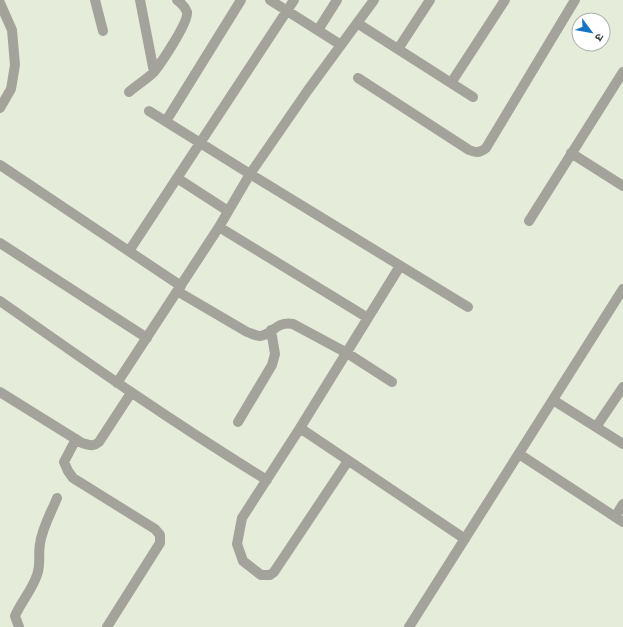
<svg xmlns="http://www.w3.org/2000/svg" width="623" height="627" viewBox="0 0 623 627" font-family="'Nunito Sans','Noto Sans Devanagari',sans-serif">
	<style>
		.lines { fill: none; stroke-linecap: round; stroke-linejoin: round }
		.minor { stroke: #a4a39b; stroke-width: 10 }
	</style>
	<rect width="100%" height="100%" fill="#e5edda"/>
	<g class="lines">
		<path class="minor" d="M 95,0 L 103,31
			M 140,0 L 154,72
			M 270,0 L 341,45
			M 0,3 L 12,30 L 15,65 L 11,89 L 0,108
			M 357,23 L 473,97
			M 318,30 L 337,0
			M 398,49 L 430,0
			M 358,78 L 469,150 C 476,153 480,153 486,148 L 575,0
			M 451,83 L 505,0
			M 129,92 C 137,85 147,79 154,72 C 161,63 189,22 187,12 C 185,7 181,3 177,0
			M 149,111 L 250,174 L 468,307
			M 166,121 L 241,0
			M 571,153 L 623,186
			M 0,165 L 181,286
			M 177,178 L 228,211
			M 529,221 L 623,72
			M 219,227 L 368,318
			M 0,243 L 147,338
			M 129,251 L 294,0
			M 177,291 L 247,332 C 251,333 256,336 260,336 C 273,335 275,321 293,324 L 347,353 L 392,382
			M 0,301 C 88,363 175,424 267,480
			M 117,383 L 219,227 L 250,174 L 308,90 L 374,0
			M 0,392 L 82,443 C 89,445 93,447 99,442 L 131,393
			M 553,400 L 623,444
			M 238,422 L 272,365 L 275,354 L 271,330
			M 596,427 L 623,387
			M 300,428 L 465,539
			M 76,439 L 64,462 L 68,471 L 73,478 L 155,529 L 160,535 L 160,543 L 107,627
			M 519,454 L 623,522
			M 348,461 L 274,572 L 270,575 L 261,575 L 243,561 L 237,544 L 242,518 L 300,428 L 400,266
			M 615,517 L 623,504
			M 19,627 L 15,616 C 21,602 32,590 37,575 C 41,565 38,555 40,544 C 42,528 51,513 57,498
			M 409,627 L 623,289"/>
	</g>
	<g transform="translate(591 32) rotate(122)"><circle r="19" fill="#ffffff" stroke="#afb0ad"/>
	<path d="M0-3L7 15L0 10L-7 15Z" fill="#1575c2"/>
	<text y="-6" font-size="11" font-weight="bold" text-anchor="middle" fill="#363932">उ</text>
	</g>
</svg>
